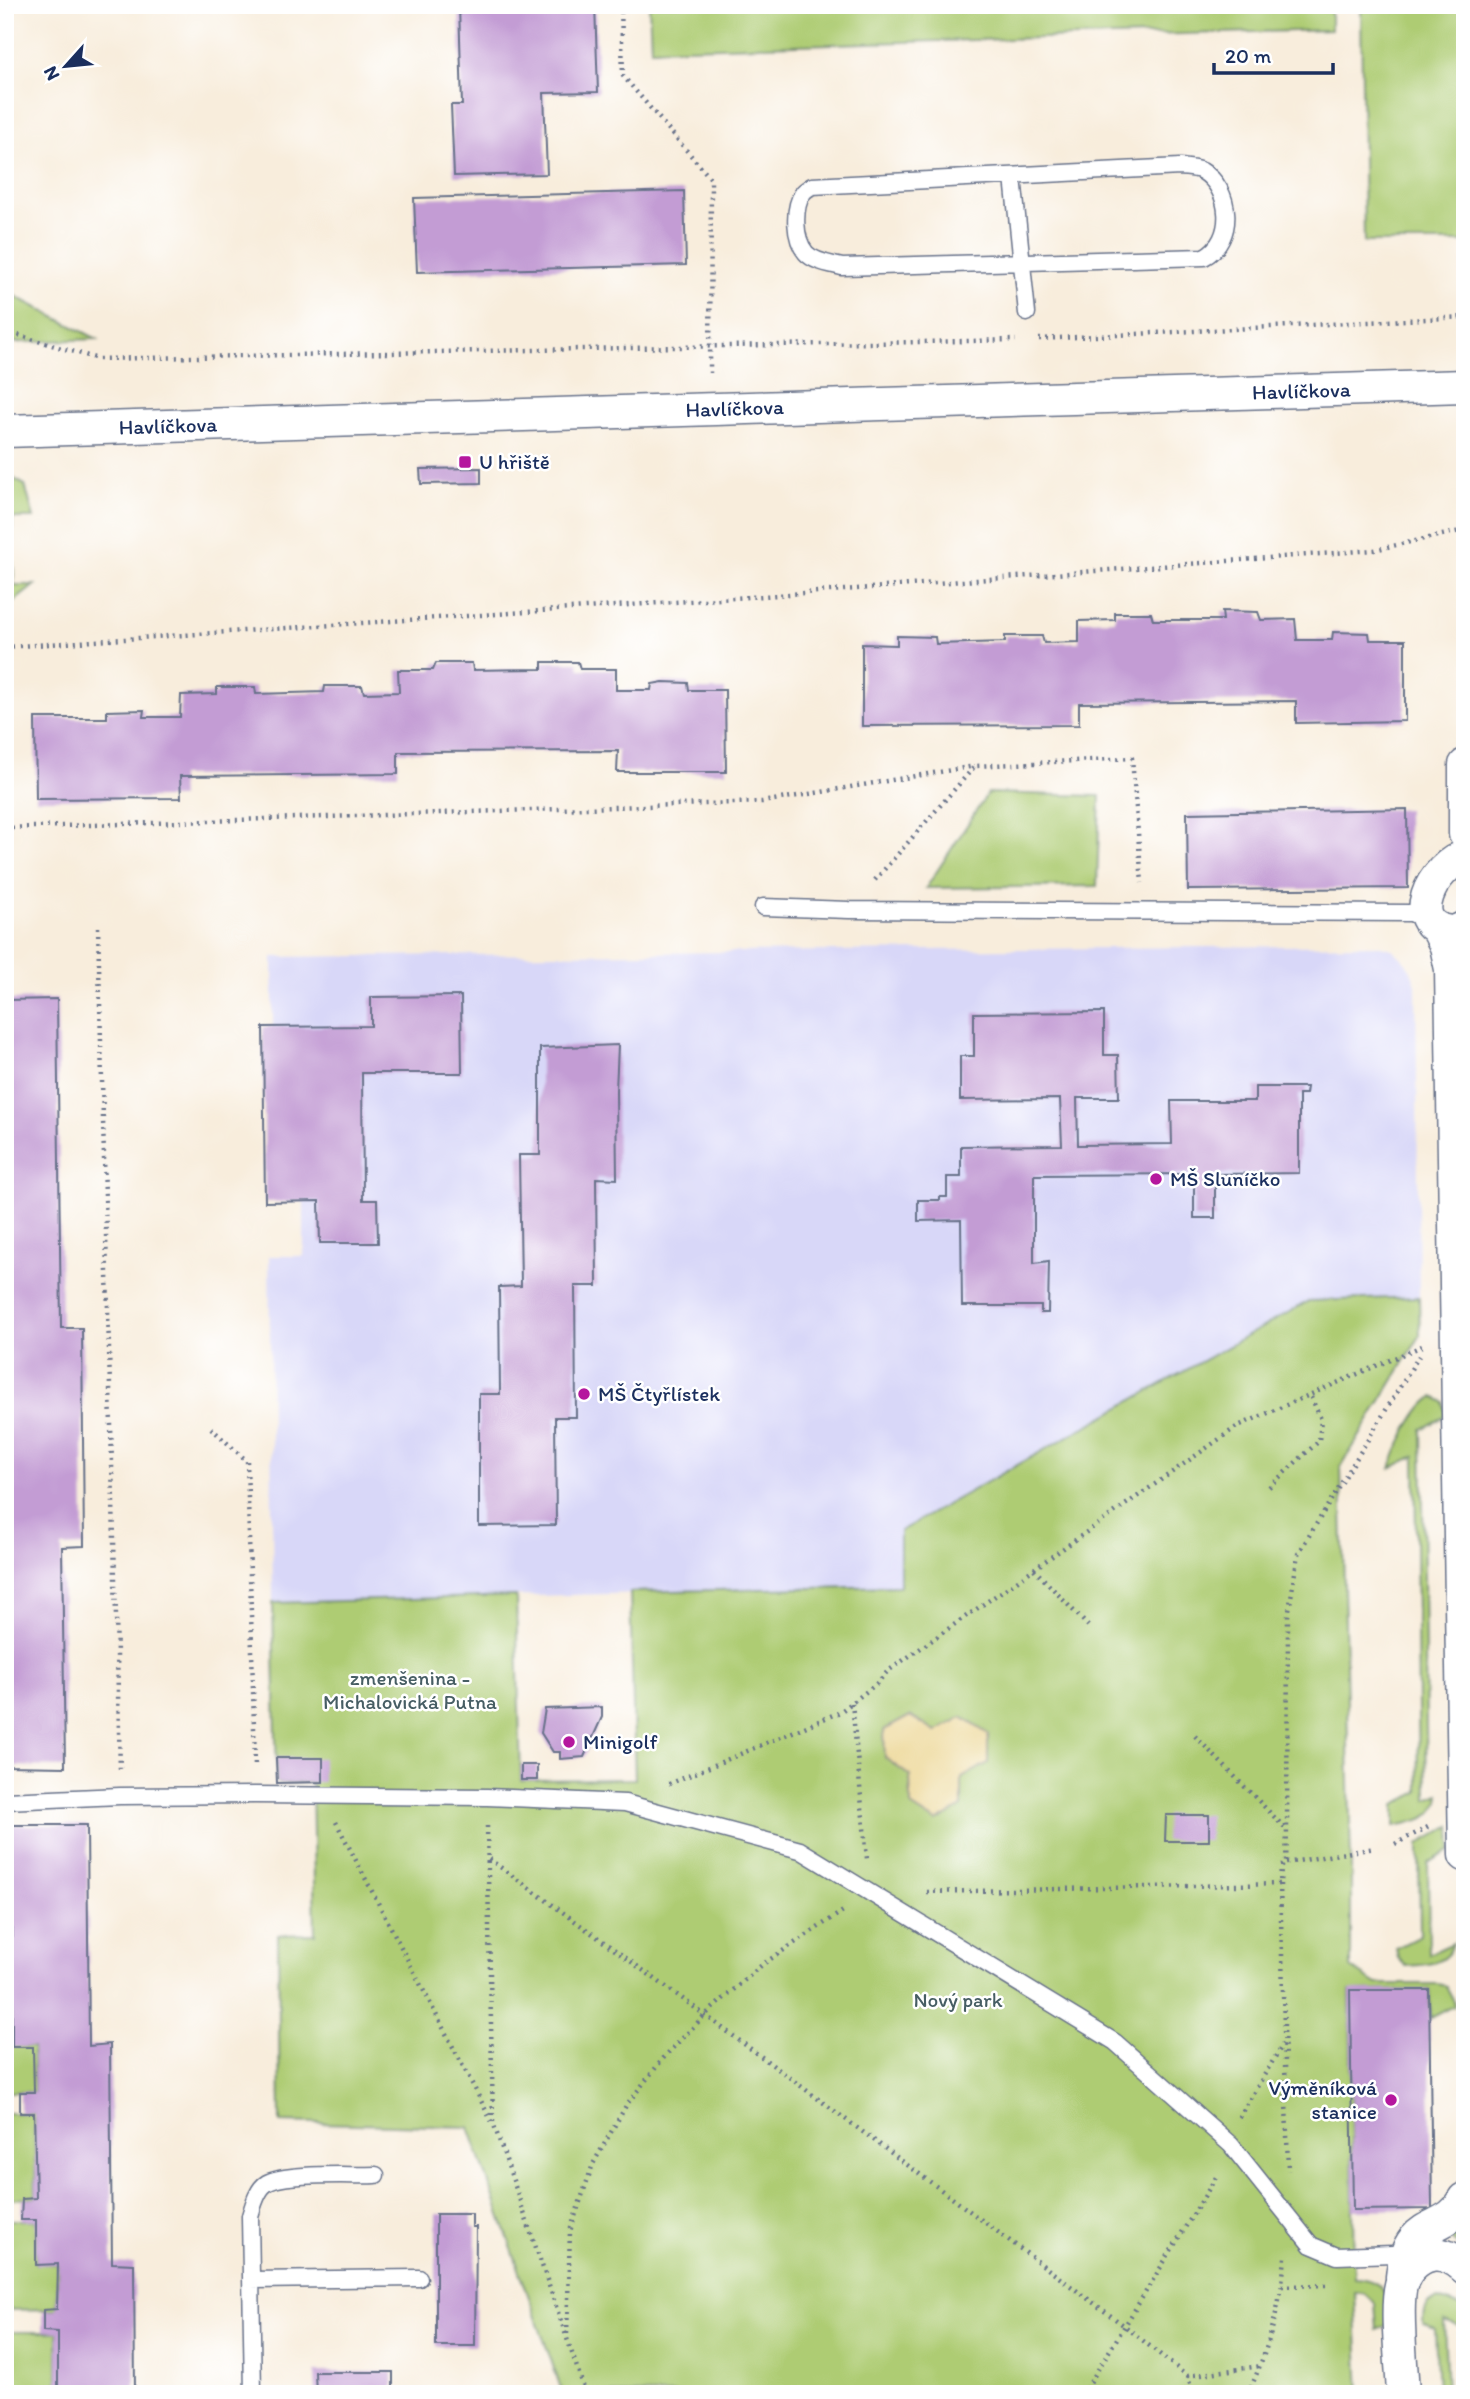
<svg xmlns="http://www.w3.org/2000/svg" width="1470" height="2399" viewBox="0 0 1470 2399" font-family="Itim,sans-serif">
	<style>
		.built { fill: #d8d7f8 }
		.green { fill: #aecc73; stroke: #647e68; stroke-width: 2 }
		.sand { fill: #eeda9e; stroke: #84847e; stroke-width: 2 }
		.building { fill: #c39cd4 }
		.lines { fill: none; stroke-linecap: round; stroke-linejoin: round }
		.lane-casing { stroke: #68728a; stroke-width: 19 }
		.street-casing { stroke: #68728a; stroke-width: 35 }
		.path { stroke: #68728a; stroke-width: 4.5; stroke-dasharray: 2 5; stroke-linecap: butt }
		.lane { stroke: #fff; stroke-width: 16 }
		.street { stroke: #fff; stroke-width: 32 }
		.poi-dot { fill: #b5179e; stroke: #fff; stroke-width: 2.5 }
		.labels { text-anchor: middle; stroke-width: 5; stroke-linejoin: round; paint-order: stroke }
		.street-label { font-size: 21px; fill: #1b2f5e; stroke: #fff }
		.poi-label { font-size: 21px; fill: #1b2f5e; stroke: #fff; text-anchor: start }
		.park-label { font-size: 21px; fill: #475e64; stroke: #fff }
	</style>
	<rect width="100%" height="100%" fill="#fff"/>
	<filter id="ink" filterUnits="userSpaceOnUse"><feTurbulence type="fractalNoise" baseFrequency=".0143" numOctaves="2"/><feDisplacementMap in="SourceGraphic" scale="14" xChannelSelector="R" yChannelSelector="G"/><feConvolveMatrix kernelMatrix="1 2 1 2 8 2 1 2 1" color-interpolation-filters="sRGB"/></filter>
	<filter id="wash" filterUnits="userSpaceOnUse"><feTurbulence type="fractalNoise" baseFrequency=".00686" numOctaves="4" result="noise"/><feDisplacementMap in="SourceGraphic" scale="28" xChannelSelector="R" yChannelSelector="G"/><feGaussianBlur stdDeviation="1.57" result="paint"/><feColorMatrix in="noise" values="0 0 0 0 0 0 0 0 0 0 0 0 0 0 0 0 0 1.4 0 .05"/><feComposite in="paint" operator="in"/></filter>
	<g filter="url(#wash)">
		<rect width="100%" height="100%" fill="#f8eddc"/>
		<path class="built" d="M 1377,945 L 1392,949 L 1403,959 L 1411,971 L 1416,984 L 1419,1297 L 1309,1301 L 901,1586 L 273,1603 L 269,1256 L 304,1256 L 304,1202 L 265,1202 L 263,1027 L 273,1026 L 273,957 Z"/>
		<path class="green" d="M 649,5 L 1331,5 L 1331,30 L 651,49 Z
			M 1361,5 L 1465,5 L 1465,242 L 1364,242 Z
			M 5,291 L 97,339 L 5,343 Z
			M 5,474 L 25,485 L 34,518 L 12,518 L 13,548 L 5,549 Z
			M 5,562 L 13,562 L 14,585 L 35,585 L 5,609 Z
			M 988,793 L 1100,796 L 1097,886 L 926,888 Z
			M 1419,1297 L 1420,1336 L 1341,1467 L 1351,1861 L 1351,1968 L 1377,1984 L 1438,1984 L 1446,1986 L 1454,2001 L 1454,2006 L 1431,2018 L 1429,1990 L 1350,1991 L 1354,2278 C 1386,2279 1388,2296 1390,2324 L 1377,2330 L 1375,2303 L 1364,2293 L 1355,2292 L 1360,2394 L 563,2394 L 469,2127 L 280,2122 L 278,1935 L 315,1934 L 312,1783 L 277,1783 L 273,1603 L 516,1596 L 521,1780 L 635,1779 L 630,1592 L 900,1586 L 900,1531 L 1309,1301 Z
			M 1434,1397 L 1444,1402 L 1446,1416 L 1422,1429 L 1427,1799 L 1440,1794 C 1439,1818 1415,1822 1395,1826 L 1395,1804 L 1419,1792 L 1415,1456 L 1391,1468 C 1395,1450 1418,1404 1434,1397 Z
			M 11,1825 L 10,1871 L 5,1871 L 5,1826 Z
			M 1451,1826 L 1452,1850 L 1428,1863 L 1429,1954 L 1453,1943 C 1448,1965 1425,1965 1406,1966 L 1398,1958 L 1396,1948 L 1420,1936 L 1419,1844 Z
			M 5,1893 L 11,1893 L 12,1979 L 5,1979 Z
			M 5,2001 L 12,2001 L 12,2046 L 33,2047 L 34,2092 L 5,2092 Z
			M 5,2113 L 34,2113 L 36,2198 L 5,2199 Z
			M 5,2220 L 36,2220 L 36,2264 L 58,2264 L 57,2309 L 5,2310 Z
			M 1465,2227 L 1465,2251 L 1451,2240 L 1452,2234 Z
			M 1438,2299 L 1465,2308 L 1465,2328 L 1444,2321 L 1447,2394 L 1438,2394 L 1435,2329 L 1423,2325 C 1423,2312 1424,2302 1438,2299 Z
			M 5,2332 L 58,2332 L 58,2394 L 5,2394 Z"/>
		<path class="sand" d="M 910,1716 L 936,1732 L 962,1717 L 988,1734 L 988,1763 L 962,1778 L 962,1807 L 936,1822 L 911,1806 L 910,1776 L 885,1758 L 884,1730 Z"/>
		<g id="blocks">
			<path class="building" d="M 459,5 L 595,5 L 598,92 L 544,93 L 547,174 L 454,176 L 451,105 L 462,105 Z
				M 684,191 L 686,265 L 417,272 L 414,198 Z
				M 481,468 L 481,483 L 421,484 L 420,469 Z
				M 1222,611 L 1258,612 L 1261,620 L 1295,619 L 1297,640 L 1332,640 L 1333,632 L 1369,633 L 1370,640 L 1405,640 L 1405,721 L 1296,723 L 1296,701 L 1079,703 L 1079,725 L 862,726 L 862,644 L 897,645 L 897,636 L 935,637 L 936,644 L 1005,642 L 1005,636 L 1042,636 L 1044,643 L 1079,642 L 1079,621 L 1115,620 L 1115,613 L 1151,613 L 1153,620 L 1223,620 Z
				M 542,662 L 578,662 L 580,669 L 616,669 L 616,690 L 651,690 L 652,684 L 663,682 L 688,683 L 689,690 L 725,690 L 726,772 L 617,772 L 618,751 L 398,752 L 398,774 L 180,776 L 181,798 L 36,799 L 35,718 L 107,718 L 107,711 L 144,710 L 143,717 L 180,717 L 181,695 L 217,694 L 217,687 L 255,687 L 256,694 L 324,692 L 325,686 L 362,686 L 364,693 L 399,692 L 398,670 L 433,670 L 436,663 L 472,663 L 473,670 L 542,669 Z
				M 1407,809 L 1408,888 L 1188,890 L 1187,813 Z
				M 461,996 L 462,1073 L 362,1073 L 363,1200 L 377,1200 L 378,1243 L 320,1243 L 319,1201 L 265,1202 L 263,1027 L 371,1026 L 371,997 Z
				M 57,999 L 61,1328 L 82,1328 L 84,1546 L 62,1547 L 65,1767 L 5,1766 L 5,1548 L 7,1548 L 5,1480 L 7,1480 L 5,1395 L 5,1000 Z
				M 1104,1012 L 1104,1055 L 1118,1055 L 1119,1098 L 1077,1098 L 1078,1145 L 1172,1144 L 1171,1101 L 1255,1101 L 1255,1087 L 1307,1087 L 1306,1094 L 1299,1094 L 1299,1173 L 1215,1174 L 1215,1218 L 1194,1218 L 1194,1174 L 1034,1175 L 1034,1263 L 1049,1261 L 1048,1313 L 1041,1313 L 1041,1306 L 962,1306 L 961,1220 L 918,1221 L 918,1200 L 940,1200 L 940,1197 L 947,1197 L 947,1177 L 961,1177 L 961,1146 L 1062,1145 L 1060,1099 L 960,1100 L 960,1056 L 974,1056 L 974,1013 Z
				M 618,1045 L 616,1091 L 617,1179 L 596,1178 L 597,1286 L 575,1286 L 576,1417 L 555,1417 L 556,1525 L 479,1526 L 479,1394 L 500,1394 L 499,1287 L 521,1286 L 519,1155 L 540,1155 L 540,1048 Z
				M 602,1707 L 602,1717 L 584,1757 L 560,1759 L 560,1752 L 553,1752 L 541,1733 L 545,1709 Z
				M 276,1758 L 323,1758 L 323,1782 L 277,1783 Z
				M 521,1765 L 537,1765 L 537,1780 L 521,1780 Z
				M 1166,1815 L 1209,1815 L 1209,1841 L 1165,1841 Z
				M 11,1825 L 87,1825 L 89,2046 L 110,2044 L 112,2263 L 134,2264 L 135,2394 L 58,2394 L 58,2332 L 43,2331 L 43,2310 L 57,2309 L 58,2264 L 36,2265 L 36,2220 L 21,2220 L 22,2199 L 36,2198 L 34,2113 L 20,2113 L 20,2092 L 34,2092 L 33,2047 L 12,2047 L 12,2001 L 5,2001 L 5,1979 L 12,1979 L 11,1893 L 5,1893 L 5,1871 L 10,1871 Z
				M 1350,1990 L 1429,1990 L 1432,2209 L 1353,2210 Z
				M 436,2214 L 472,2214 L 472,2227 L 476,2227 L 475,2346 L 436,2346 Z
				M 315,2372 L 393,2372 L 393,2394 L 316,2394 Z"/>
		</g>
	</g>
	<g filter="url(#ink)">
		<use href="#blocks" fill-opacity="0" stroke="#68728a" stroke-width="2"/>
		<g class="lines">
			<defs>
				<path id="lane" d="M 1180,167 C 1187,168 1196,168 1202,171 C 1232,189 1236,240 1204,257 L 842,267 C 831,264 814,262 806,253 C 794,239 793,208 803,193 C 805,190 809,188 812,186 Z
					M 1013,177 L 1027,313
					M 763,907 L 849,910 L 1411,913 L 1427,920
					M 5,1801 L 120,1796 L 255,1795 L 487,1797 L 625,1803 L 800,1850 L 1115,2042 L 1231,2145 L 1311,2245 L 1337,2256 L 1393,2254 L 1405,2257
					M 251,2280 L 419,2278
					M 253,2394 L 250,2216 C 253,2206 257,2189 267,2183 C 286,2172 351,2176 376,2175"/>
				<g id="street">
					<path id="s1" d="M 5,431 L 1465,386"/>
					<path d="M 1465,765 L 1465,834"/>
					<path d="M 1465,857 C 1434,863 1399,930 1455,932 L 1465,927"/>
					<path d="M 1437,928 L 1446,946 L 1451,969 L 1465,1855"/>
					<path d="M 1402,2277 C 1408,2214 1444,2237 1465,2199"/>
					<path d="M 1403,2394 C 1402,2367 1395,2309 1401,2285 C 1405,2271 1416,2258 1431,2255 C 1443,2253 1456,2259 1465,2268"/>
				</g>
			</defs>
			<use href="#lane" class="lane-casing"/>
			<use href="#street" class="street-casing"/>
			<path class="path" d="M 621,5 L 623,76 L 711,179 L 710,373
				M 5,331 L 98,359 L 1016,340
				M 1039,339 L 1465,317
				M 5,647 L 764,596 L 1374,550 L 1465,530
				M 5,828 L 762,802 L 975,766
				M 875,880 L 975,766 L 1132,758 L 1142,883
				M 98,927 L 120,1770
				M 211,1428 L 247,1461 L 255,1766
				M 1269,1487 L 1319,1441 L 1321,1419 L 1310,1395
				M 1034,1569 L 1088,1626
				M 852,1703 L 867,1859
				M 1195,1736 L 1287,1830
				M 669,1784 L 840,1712 L 876,1684 L 888,1671 L 1238,1426 L 1422,1346
				M 336,1822 L 492,2122
				M 487,1826 L 493,2122 L 586,2394
				M 1395,1844 L 1428,1827
				M 489,1859 L 705,2015 L 1126,2327 L 1187,2376 L 1194,2394
				M 1286,1863 L 1375,1848
				M 1280,1884 L 1288,2171
				M 927,1892 L 1280,1884 L 1281,1867 L 1286,1863 L 1287,1830 L 1288,1616 L 1298,1554 L 1419,1356
				M 1239,2117 L 1283,2044
				M 1282,2286 L 1327,2285
				M 567,2334 L 570,2231 L 593,2164 L 627,2104 L 666,2055 L 705,2015 L 763,1964 L 846,1909
				M 1187,2376 L 1261,2366
				M 1083,2394 L 1218,2174
				M 1248,2394 C 1268,2350 1281,2305 1285,2257"/>
			<use href="#lane" class="lane"/>
			<use href="#street" class="street"/>
		</g>
	</g>
	<g class="poi-dot">
		<rect x="458" y="455" width="14" height="14" rx="3.5"/>
		<circle cx="1156" cy="1179" r="7"/>
		<circle cx="584" cy="1394" r="7"/>
		<circle cx="569" cy="1742" r="7"/>
		<circle cx="1391" cy="2100" r="7"/>
	</g>
	<g class="labels">
		<g class="street-label">
			<text dy="7" stroke="none"><textPath href="#s1" startOffset="1297">Havlíčkova</textPath></text>
			<text dy="7" stroke="none"><textPath href="#s1" startOffset="730">Havlíčkova</textPath></text>
			<text dy="7" stroke="none"><textPath href="#s1" startOffset="163">Havlíčkova</textPath></text>
		</g>
		<g class="poi-label">
			<text x="479" y="469">U hřiště</text>
			<text x="1170" y="1186">MŠ Sluníčko</text>
			<text x="598" y="1401">MŠ Čtyřlístek</text>
			<text x="583" y="1749">Minigolf</text>
			<text x="1377" y="2095" text-anchor="end">Výměníková<tspan x="1377" dy="24">stanice</tspan></text>
		</g>
		<g class="park-label">
			<text x="410" y="1685">zmenšenina -<tspan x="410" dy="24">Michalovická Putna</tspan></text>
			<text x="958" y="2007">Nový park</text>
		</g>
	</g>
	<rect width="1470" height="2399" fill="none" stroke="#fff" stroke-width="28"/>
	<g transform="translate(66 66) rotate(243)" stroke="#ffffff" stroke-width="5" paint-order="stroke">
	<path d="M0-5L12 26L0 18L-12 26Z" fill="#1b2f5e"/>
	<text y="-10" font-size="19" font-weight="bold" text-anchor="middle" fill="#1b2f5e">N</text>
	</g>
	<path d="M1214 63v10h119v-10" fill="none" stroke="#1b2f5e" stroke-width="3.5"/>
	<text x="1225" y="63" font-size="21" fill="#1b2f5e" stroke="#ffffff" stroke-width="5" paint-order="stroke">20 m</text>
</svg>
